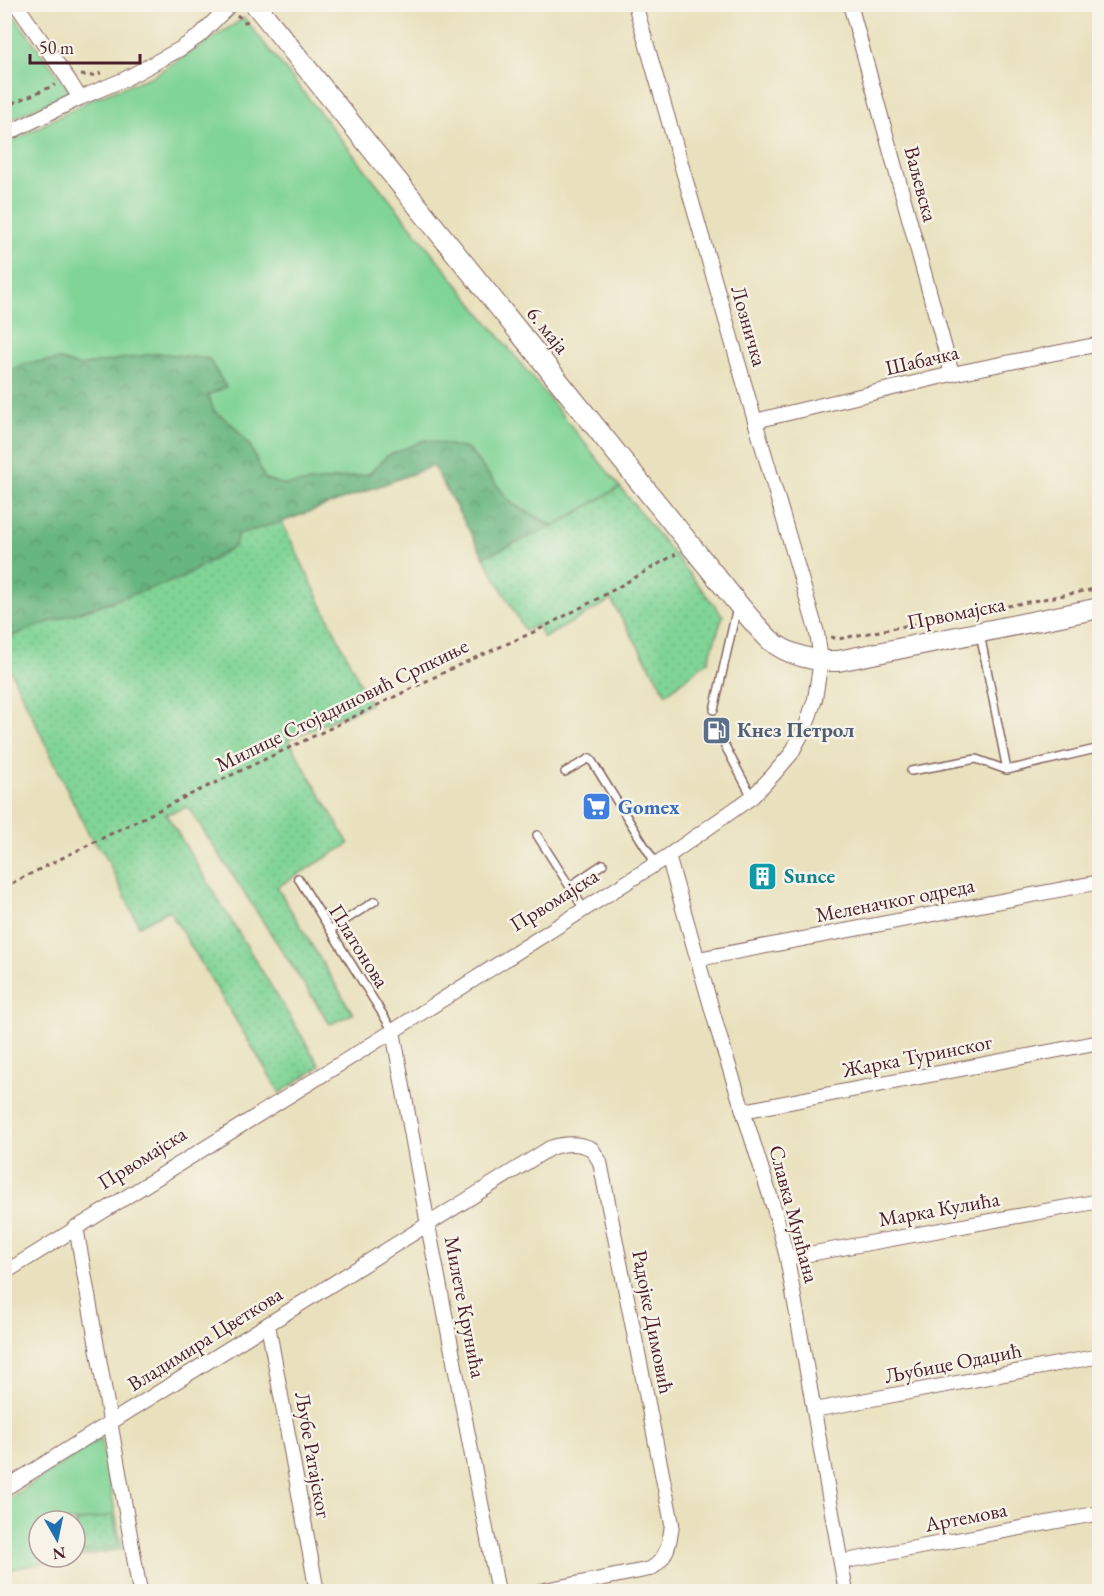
<svg xmlns="http://www.w3.org/2000/svg" width="1104" height="1596" viewBox="0 0 1104 1596" font-family="'EB Garamond',serif">
	<style>
		.grass { fill: #80d496; stroke: #657a60; stroke-width: 1.5; fill-rule: evenodd }
		.forest { fill: url(#forest-crowns); stroke: #596a55; stroke-width: 1.5 }
		.park { fill: url(#park-dots); stroke: #657a60; stroke-width: 1.5 }
		.lines { fill: none; stroke-linecap: round; stroke-linejoin: round }
		.lane-casing { stroke: #82635e; stroke-width: 10 }
		.street-casing { stroke: #82635e; stroke-width: 16 }
		.secondary-casing { stroke: #82635e; stroke-width: 22 }
		.path { stroke: #82635e; stroke-width: 3; stroke-dasharray: 4.5 4.5; stroke-linecap: butt }
		.lane { stroke: #fff; stroke-width: 7 }
		.street { stroke: #fff; stroke-width: 14 }
		.secondary { stroke: #fff; stroke-width: 20 }
		.labels { text-anchor: middle; stroke-width: 5; stroke-linejoin: round; paint-order: stroke }
		.street-label { font-size: 21px; fill: #4a1f2b; stroke: #f7f3e8 }
		.service-label { font-size: 21px; font-weight: bold; fill: #4e5e75; stroke: #f7f3e8; text-anchor: start }
		.shop-label { font-size: 21px; font-weight: bold; fill: #366cbe; stroke: #f7f3e8; text-anchor: start }
		.culture-label { font-size: 21px; font-weight: bold; fill: #0d838f; stroke: #f7f3e8; text-anchor: start }
	</style>
	<defs>
		<pattern id="forest-crowns" width="20" height="18" patternUnits="userSpaceOnUse" patternTransform="scale(1.5)"><rect width="20" height="18" fill="#68b67f"/><path d="M2 6a3 3 0 1 1 6 0M12 15a3 3 0 1 1 6 0" fill="none" stroke="#589368"/></pattern>
		<pattern id="park-dots" width="8" height="8" patternUnits="userSpaceOnUse" patternTransform="scale(1.5)"><rect width="8" height="8" fill="#80d496"/><path d="M2 2h.1M6 6h.1" fill="none" stroke="#70b681" stroke-width="1.8" stroke-linecap="round"/></pattern>
	</defs>
	<rect width="100%" height="100%" fill="#f7f3e8"/>
	<filter id="ink" filterUnits="userSpaceOnUse"><feTurbulence type="fractalNoise" baseFrequency=".0167" numOctaves="2"/><feDisplacementMap in="SourceGraphic" scale="12" xChannelSelector="R" yChannelSelector="G"/><feConvolveMatrix kernelMatrix="1 2 1 2 8 2 1 2 1" color-interpolation-filters="sRGB"/></filter>
	<filter id="wash" filterUnits="userSpaceOnUse"><feTurbulence type="fractalNoise" baseFrequency=".008" numOctaves="4" result="noise"/><feDisplacementMap in="SourceGraphic" scale="24" xChannelSelector="R" yChannelSelector="G"/><feGaussianBlur stdDeviation="1.35" result="paint"/><feColorMatrix in="noise" values="0 0 0 0 0 0 0 0 0 0 0 0 0 0 0 0 0 1.4 0 .05"/><feComposite in="paint" operator="in"/></filter>
	<g filter="url(#wash)">
		<rect width="100%" height="100%" fill="#e9e1bd"/>
		<path class="grass" d="M 4,5 L 6,5 L 70,92 L 5,122 Z
			M 244,18 L 620,487 L 554,526 L 512,504 L 468,449 L 387,456 L 369,474 L 321,481 L 285,485 L 265,479 L 250,446 L 234,426 L 214,411 L 208,395 L 159,353 L 79,366 L 60,360 L 27,363 L 5,372 L 5,145 L 94,98 L 153,76 Z
			M 101,1438 L 122,1549 L 5,1570 L 5,1501 ZM 39,1521 L 75,1521 L 75,1557 L 39,1557 Z"/>
		<path class="forest" d="M 159,353 L 209,359 L 226,387 L 208,395 L 214,411 L 234,426 L 250,446 L 265,479 L 285,485 L 321,481 L 369,474 L 387,456 L 425,440 L 468,449 L 512,504 L 554,526 L 484,557 L 433,466 L 282,522 L 238,534 L 235,546 L 182,578 L 44,624 L 5,639 L 5,372 L 27,363 L 60,360 L 79,366 Z"/>
		<path class="park" d="M 620,487 L 723,616 L 708,661 L 666,694 L 611,600 L 544,638 L 537,625 L 525,631 L 484,557 L 554,526 Z
			M 282,522 L 370,704 L 288,739 L 349,844 L 277,887 L 353,1014 L 330,1024 L 188,807 L 166,814 L 320,1066 L 280,1093 L 169,910 L 139,926 L 104,853 L 90,837 L 5,659 L 5,639 L 44,624 L 182,578 L 235,546 L 238,534 Z
			M 113,1515 L 118,1546 L 81,1552 L 76,1522 Z"/>
	</g>
	<g filter="url(#ink)">
		<g class="lines">
			<defs>
				<path id="lane" d="M 980,634 L 1007,770
					M 714,710 L 737,607
					M 725,746 L 752,797
					M 911,771 L 976,759 L 1007,770 L 1100,748
					M 565,772 L 590,758 L 656,864
					M 537,835 L 584,909
					M 298,878 L 393,1031
					M 570,886 L 603,864
					M 330,930 L 375,901"/>
				<path id="street" d="M 16,4 L 68,79 L 80,98
					M 850,4 L 952,374
					M 4,135 L 80,98 L 125,79 L 180,49 L 199,36 L 231,4
					M 755,421 L 952,374 L 1100,344
					M 668,856 L 721,1041 L 777,1218 L 787,1258 L 846,1592
					M 698,959 L 1100,882
					M 393,1031 L 428,1225 L 498,1592
					M 743,1111 L 1100,1042
					M 76,1227 L 140,1592
					M 787,1258 L 1100,1201
					M 4,1273 L 393,1031 L 668,856 L 752,797 L 773,775 L 791,754 L 806,726 L 815,699 L 821,660 L 817,633 L 755,421 L 635,4
					M 268,1325 L 317,1592
					M 814,1410 L 1100,1356
					M 4,1489 L 550,1148 C 565,1143 578,1142 592,1149 L 600,1162 L 672,1524 C 670,1542 667,1560 650,1569 L 535,1592
					M 841,1562 L 1100,1513"/>
				<path id="secondary" d="M 255,4 L 738,604 C 748,616 759,629 770,640 C 787,655 816,662 838,661 L 1100,608"/>
			</defs>
			<use href="#lane" class="lane-casing"/>
			<use href="#street" class="street-casing"/>
			<use href="#secondary" class="secondary-casing"/>
			<path class="path" d="M 237,15 L 245,22 L 248,21
				M 81,75 L 90,76 L 101,73
				M 4,107 L 55,85
				M 831,637 L 838,639 L 1100,588
				M 4,887 L 181,799 L 333,727 L 457,666 L 536,631 L 599,598 L 676,554"/>
			<use href="#lane" class="lane"/>
			<use href="#street" class="street"/>
			<use href="#secondary" class="secondary"/>
		</g>
	</g>
	<defs>
		<symbol id="fuel-square" viewBox="-11 -11 22 22"><rect x="-9" y="-9" width="18" height="18" rx="4" fill="#5c6f8a" stroke="#f7f3e8"/><path d="M-5.5-6h7V0h2V4h1.3V-2.5L3-4.5l.8-.8L6-3V5H2.5V1h-1V6h-7ZM-4.2-4.7v3.2H.2V-4.7Z" fill="#fff"/></symbol>
		<symbol id="supermarket-square" viewBox="-11 -11 22 22"><rect x="-9" y="-9" width="18" height="18" rx="4" fill="#3f7fe0" stroke="#f7f3e8"/><path d="M-6-5.5h2.5l.6 2H6L4.5 2H-2.5L-4.4-4H-6ZM-1.5 3.2a1.3 1.3 0 1 0 .1 0ZM3 3.2a1.3 1.3 0 1 0 .1 0Z" fill="#fff"/></symbol>
		<symbol id="building-square" viewBox="-11 -11 22 22"><rect x="-9" y="-9" width="18" height="18" rx="4" fill="#0f9aa8" stroke="#f7f3e8"/><path d="M-4-6H4V6H1V3H-1V6H-4ZM-2.5-4.3h1.7v1.8h-1.7ZM.8-4.3h1.7v1.8H.8ZM-2.5-1h1.7V.8h-1.7ZM.8-1h1.7V.8H.8Z" fill="#fff"/></symbol>
	</defs>
	<g fill-rule="evenodd">
		<use href="#fuel-square" x="700" y="714" width="33" height="33"/>
		<use href="#supermarket-square" x="580" y="790" width="33" height="33"/>
		<use href="#building-square" x="746" y="860" width="33" height="33"/>
	</g>
	<g class="labels">
		<g class="street-label">
			<text transform="translate(921 184) rotate(75)" y="7">Ваљевска</text>
			<text transform="translate(749 326) rotate(74)" y="7">Лозничка</text>
			<text transform="translate(548 330) rotate(51)" y="7">6. маја</text>
			<text transform="translate(922 360) rotate(-13)" y="7">Шабачка</text>
			<text transform="translate(956 613) rotate(-11)" y="7">Првомајска</text>
			<text transform="translate(342 705) rotate(-26)" y="7">Милице Стојадиновић Српкиње</text>
			<text transform="translate(554 900) rotate(-32)" y="7">Првомајска</text>
			<text transform="translate(895 900) rotate(-11)" y="7">Меленачког одреда</text>
			<text transform="translate(359 946) rotate(58)" y="7">Платонова</text>
			<text transform="translate(917 1056) rotate(-11)" y="7">Жарка Туринског</text>
			<text transform="translate(142 1158) rotate(-32)" y="7">Првомајска</text>
			<text transform="translate(939 1209) rotate(-10)" y="7">Марка Кулића</text>
			<text transform="translate(794 1214) rotate(75)" y="7">Славка Мунћана</text>
			<text transform="translate(465 1307) rotate(79)" y="7">Милете Крунића</text>
			<text transform="translate(653 1322) rotate(79)" y="7">Радојке Димовић</text>
			<text transform="translate(205 1339) rotate(-32)" y="7">Владимира Цветкова</text>
			<text transform="translate(953 1363) rotate(-11)" y="7">Љубице Одаџић</text>
			<text transform="translate(313 1455) rotate(80)" y="7">Љубе Ратајског</text>
			<text transform="translate(966 1517) rotate(-11)" y="7">Артемова</text>
		</g>
		<g class="service-label">
			<text x="737" y="737">Кнез Петрол</text>
		</g>
		<g class="shop-label">
			<text x="618" y="814">Gomex</text>
		</g>
		<g class="culture-label">
			<text x="784" y="883">Sunce</text>
		</g>
	</g>
	<rect width="1104" height="1596" fill="none" stroke="#f7f3e8" stroke-width="24"/>
	<g transform="translate(57 1539) rotate(171)"><circle r="28" fill="#f7f3e8" stroke="#b29e9c" stroke-width="1.5"/>
	<path d="M0-4.5L10 22L0 15L-10 22Z" fill="#1f6fb2"/>
	<text y="-9" font-size="16" font-weight="bold" text-anchor="middle" fill="#4a1f2b">N</text>
	</g>
	<path d="M30 54v9h110v-9" fill="none" stroke="#4a1f2b" stroke-width="3"/>
	<text x="39" y="54" font-size="18" fill="#4a1f2b" stroke="#f7f3e8" stroke-width="4.5" paint-order="stroke">50 m</text>
</svg>
